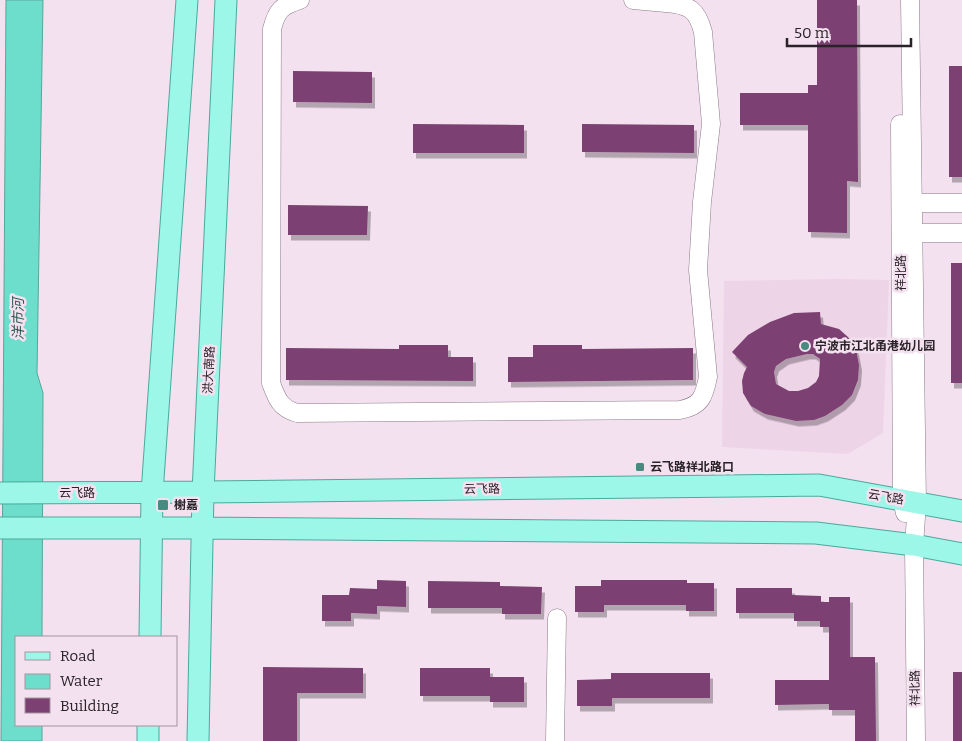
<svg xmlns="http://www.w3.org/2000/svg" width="962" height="741" viewBox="0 0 962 741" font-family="Bitter,'Noto Sans SC',serif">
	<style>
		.built { fill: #eed4e7 }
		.water { fill: #6cdecb; stroke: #58a69a }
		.building { fill: #7d4072; fill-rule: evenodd; filter: url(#shadow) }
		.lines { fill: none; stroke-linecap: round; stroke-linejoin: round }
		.minor-casing { stroke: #8b7a87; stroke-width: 19 }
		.major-casing { stroke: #4aa99c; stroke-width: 23 }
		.minor { stroke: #fff; stroke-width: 18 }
		.major { stroke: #9df7e9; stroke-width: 21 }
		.poi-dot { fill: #478b80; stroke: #f4e1ef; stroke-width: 2 }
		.labels { text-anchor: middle; stroke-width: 5; stroke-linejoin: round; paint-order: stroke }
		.street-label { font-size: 12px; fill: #292228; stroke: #f4e1ef }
		.poi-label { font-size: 12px; font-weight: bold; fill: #292228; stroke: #f4e1ef; text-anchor: start }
		.water-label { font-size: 14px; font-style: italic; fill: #285a51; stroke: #f4e1ef }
	</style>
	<defs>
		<filter id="shadow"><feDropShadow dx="3" dy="5.5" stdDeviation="0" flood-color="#0004"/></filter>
	</defs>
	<rect width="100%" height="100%" fill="#f4e1ef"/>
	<path class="built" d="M 835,279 L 889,280 L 883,433 L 848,454 L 722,447 L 724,281 Z"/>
	<path class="water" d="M 6,0 L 43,0 L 37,373 L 43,393 L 42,637 L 16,637 L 16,725 L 42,725 L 42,741 L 1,741 Z"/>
	<path class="building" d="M 817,0 L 857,0 L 858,182 L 847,181 L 847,233 L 808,232 L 808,125 L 740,125 L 740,93 L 808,93 L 808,85 L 817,85 Z
		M 949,66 L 962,66 L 962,177 L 949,177 Z
		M 293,71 L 372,72 L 372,103 L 293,102 Z
		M 413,124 L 524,125 L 524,153 L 413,153 Z
		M 582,124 L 694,125 L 694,153 L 582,152 Z
		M 288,205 L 368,206 L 367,235 L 288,235 Z
		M 951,263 L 962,263 L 962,383 L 951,383 Z
		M 820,312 L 821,324 L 839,329 L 848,337 L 856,349 L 859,365 L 858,380 L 852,395 L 842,405 L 825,416 L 814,420 L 796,421 L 765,414 L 751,406 L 746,398 L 743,393 L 742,381 L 744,373 L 747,367 L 732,352 L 748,335 L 770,322 L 794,313 ZM 807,354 L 813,354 L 820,359 L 819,376 L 816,382 L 808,388 L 798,391 L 789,391 L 776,384 L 774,372 L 776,366 L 786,359 Z
		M 399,345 L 448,345 L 448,357 L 473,357 L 473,381 L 286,380 L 286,348 L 399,349 Z
		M 533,345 L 582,345 L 582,349 L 693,348 L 693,380 L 508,382 L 508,357 L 533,357 Z
		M 377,580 L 406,581 L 406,607 L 377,606 L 377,614 L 351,613 L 351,621 L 322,621 L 322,595 L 349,595 L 350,588 L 377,589 Z
		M 601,580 L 687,580 L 687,583 L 714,583 L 714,611 L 686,611 L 686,605 L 604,605 L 604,612 L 575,612 L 575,586 L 601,586 Z
		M 428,581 L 500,582 L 500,586 L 542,587 L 541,614 L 502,614 L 502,608 L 428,608 Z
		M 736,588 L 792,588 L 792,595 L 821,596 L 821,602 L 829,602 L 829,597 L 850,597 L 850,657 L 875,657 L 876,741 L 855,741 L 855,710 L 829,710 L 829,704 L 775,705 L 775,680 L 829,680 L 829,627 L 820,627 L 820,621 L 794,621 L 794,613 L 736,613 Z
		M 263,667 L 363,668 L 363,693 L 297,693 L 297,741 L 263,741 Z
		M 420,668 L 490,668 L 490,677 L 524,677 L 524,702 L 490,702 L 490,696 L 420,696 Z
		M 953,672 L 962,672 L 962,741 L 953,741 Z
		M 611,673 L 710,673 L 710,698 L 612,698 L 612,706 L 577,706 L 577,680 L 611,679 Z"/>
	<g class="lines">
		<defs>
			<path id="minor" d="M 300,0 C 281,6 277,10 272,29 L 271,383 C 277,399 280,408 297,413 L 680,410 C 701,406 704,397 708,377 L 698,270 L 702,202 L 711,124 L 703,32 C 697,9 689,5 666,3 C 655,2 644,1 633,0
				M 910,0 L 917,503 L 914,545 L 916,741
				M 900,124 L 902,500 L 905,513
				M 913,203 L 962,203
				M 913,233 L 962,233
				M 555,741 L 557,618"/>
			<path id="major" d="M 0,493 L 203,492 L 819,485 L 962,511
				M 0,528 L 202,528 L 816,533 L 914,545 L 962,554
				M 150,637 L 152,493 L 187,0
				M 148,741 L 148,725
				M 198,741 L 203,492 L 226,0"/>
		</defs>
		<use href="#minor" class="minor-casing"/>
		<use href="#major" class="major-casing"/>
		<use href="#minor" class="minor"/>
		<use href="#major" class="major"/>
	</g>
	<g class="poi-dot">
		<circle cx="805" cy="346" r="5"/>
		<rect x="635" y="462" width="10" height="10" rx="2.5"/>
		<rect x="157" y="499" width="12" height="12" rx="2.5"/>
	</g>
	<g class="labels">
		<g class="street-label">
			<text transform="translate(901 273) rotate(-90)" y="4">祥北路</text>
			<text transform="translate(209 370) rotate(-87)" y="4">洪大南路</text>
			<text transform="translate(482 489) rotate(-1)" y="4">云飞路</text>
			<text x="77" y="497">云飞路</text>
			<text transform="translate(886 497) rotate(10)" y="4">云飞路</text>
			<text transform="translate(915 688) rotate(-91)" y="4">祥北路</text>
		</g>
		<g class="poi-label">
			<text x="815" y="350">宁波市江北甬港幼儿园</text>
			<text x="650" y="471">云飞路祥北路口</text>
			<text x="174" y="509">榭嘉</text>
		</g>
		<g class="water-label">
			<text transform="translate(18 319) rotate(-90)" y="5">洋市河</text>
		</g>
	</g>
	<rect x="15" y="636" width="162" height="90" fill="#f4e1ef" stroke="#a3959f"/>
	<rect x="25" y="652" width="25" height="8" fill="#9df7e9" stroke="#a3959f"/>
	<text x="60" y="661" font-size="15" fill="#292228">Road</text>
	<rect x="25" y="674" width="25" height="15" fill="#6cdecb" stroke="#a3959f"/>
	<text x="60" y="686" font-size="15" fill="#292228">Water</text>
	<rect x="25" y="698" width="25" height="15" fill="#7d4072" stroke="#a3959f"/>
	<text x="60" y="711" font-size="15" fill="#292228">Building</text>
	<path d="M787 38v8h124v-8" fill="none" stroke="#292228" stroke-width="2.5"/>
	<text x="794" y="38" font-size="15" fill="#292228" stroke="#f4e1ef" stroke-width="4" paint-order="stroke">50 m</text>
</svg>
